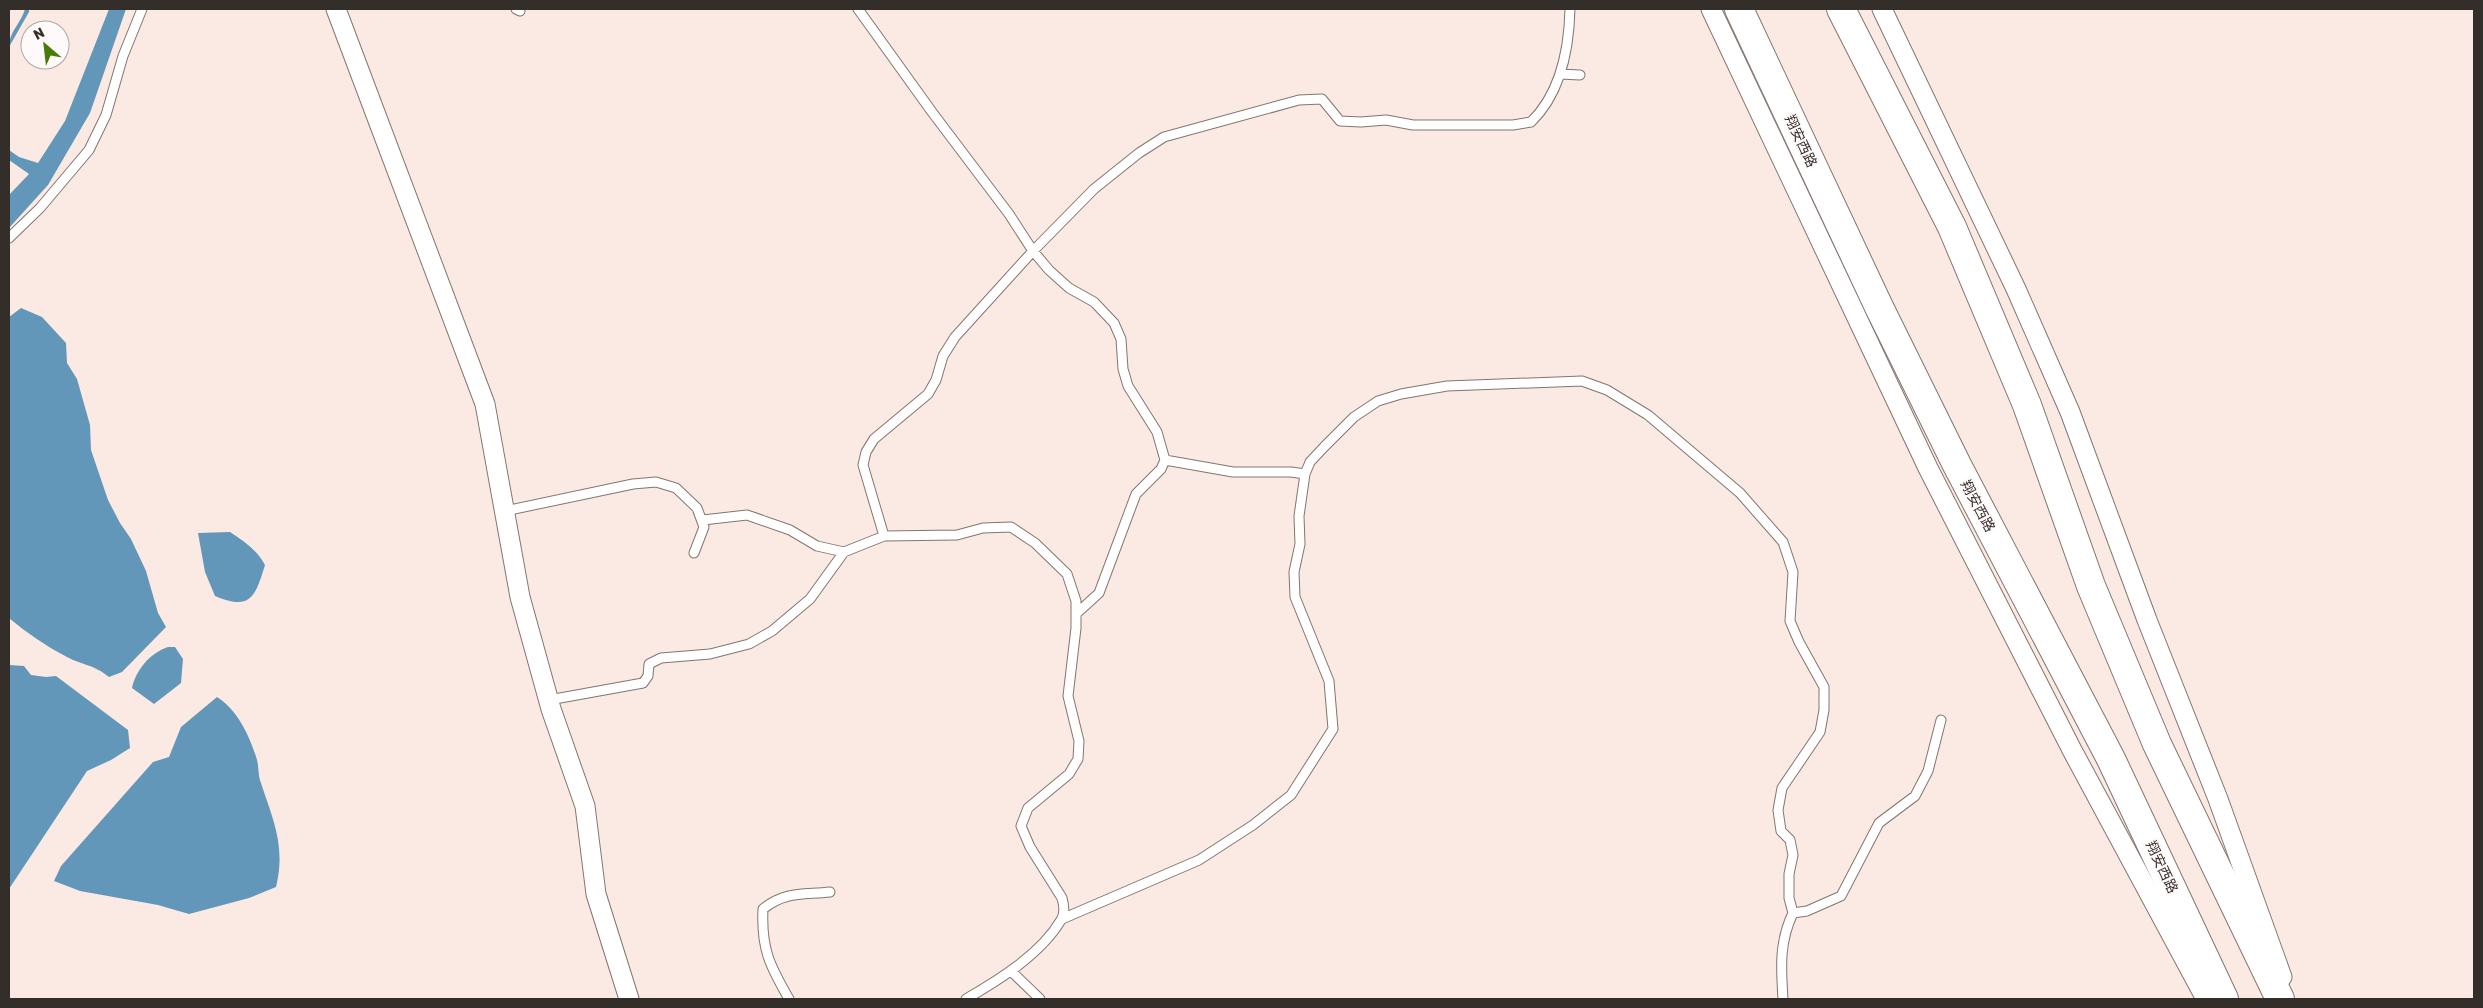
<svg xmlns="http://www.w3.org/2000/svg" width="2483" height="1008" viewBox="0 0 2483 1008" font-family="Rubik,'Noto Sans SC',sans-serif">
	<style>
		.water { fill: #6297b9 }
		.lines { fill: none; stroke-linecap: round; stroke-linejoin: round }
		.lane-casing { stroke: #83756f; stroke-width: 11 }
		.street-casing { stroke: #83756f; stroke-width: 21 }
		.primary-casing { stroke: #83756f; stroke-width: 30 }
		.lane { stroke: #fff; stroke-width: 9 }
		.street { stroke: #fff; stroke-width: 19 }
		.primary { stroke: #fff; stroke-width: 28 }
		.labels { text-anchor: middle; stroke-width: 4.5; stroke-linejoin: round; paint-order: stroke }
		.street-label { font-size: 14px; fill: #342e2b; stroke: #fefaf9 }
	</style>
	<rect width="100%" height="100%" fill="#faeae3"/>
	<path class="water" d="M 25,9 L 29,9 L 29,12 L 9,47 C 9,32 21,23 25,9 Z
		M 109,9 L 126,9 L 90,113 L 48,185 L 9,228 L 9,195 L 29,174 L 9,160 L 9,150 L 19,157 L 38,163 L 65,121 Z
		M 21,308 L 42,317 L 66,343 L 67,363 L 77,379 L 90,425 L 91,450 L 108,500 L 120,523 L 131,539 L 146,571 L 158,613 L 166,627 L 122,672 L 109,677 C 93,664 84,666 67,657 C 46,646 27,633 9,618 L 9,317 Z
		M 230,532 C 244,541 257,550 265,565 C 255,597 251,611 215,596 L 205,572 L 198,533 Z
		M 168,647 L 175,647 L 183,659 L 181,683 L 154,704 L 132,688 C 136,670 150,653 168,647 Z
		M 9,665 L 24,666 L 31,675 L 46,677 L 56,676 L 128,730 L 130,748 L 111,760 L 87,771 L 9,889 Z
		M 217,697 C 238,710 250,737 257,760 C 259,768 258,776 261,783 C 273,820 286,846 276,887 L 249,898 L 189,914 L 158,905 L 80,891 L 54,881 L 61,866 L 153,762 L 169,757 L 181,727 Z"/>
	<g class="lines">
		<defs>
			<path id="lane" d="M 516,9 L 520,11
				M 858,9 L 932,112 L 1009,214 L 1033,251 L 1049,270 L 1069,288 L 1094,302 L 1114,323 L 1121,339 L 1123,369 L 1128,386 L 1157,432 L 1165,460 L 1161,469 L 1136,494 L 1099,593 L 1076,614
				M 1560,74 L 1580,75
				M 9,238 L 40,208 L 89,150 L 106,115 L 123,56 L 142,9
				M 1165,460 L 1233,472 L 1291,472 L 1305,474
				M 505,511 L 633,484 L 656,482 L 676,488 L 697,508 L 704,527 L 694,553
				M 703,520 L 747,515 L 790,530 L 817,546 L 844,552 L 884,536 L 957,535 L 983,528 L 1011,527 L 1035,543 L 1067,574 L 1076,601 L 1076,628 L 1068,696 L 1079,741 L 1078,759 L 1069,774 L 1028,808 L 1021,826 L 1030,847 L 1062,898 C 1064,905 1065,914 1061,920 C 1041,954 999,980 966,999
				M 884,536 L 863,465 L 866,452 L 874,439 L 928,394 L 936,380 L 943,356 L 955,337 L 1033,251 L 1094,189 L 1139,153 L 1164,137 L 1299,100 L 1322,99 L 1340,121 L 1361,122 L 1386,120 L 1413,125 L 1513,125 L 1531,122 C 1561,93 1569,50 1570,9
				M 549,700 L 643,683 L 648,676 L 649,664 L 661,658 L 710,654 L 749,644 L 772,631 L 810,599 L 844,552
				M 1062,919 L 1199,860 L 1253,825 L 1291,795 L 1333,729 L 1329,681 L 1295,597 L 1294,572 L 1300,544 L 1299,516 L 1305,474 L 1310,462 L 1324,447 L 1354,417 L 1378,401 L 1401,394 L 1447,386 L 1582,381 L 1607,390 L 1648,415 L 1740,493 L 1783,542 L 1793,572 L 1790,621 L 1799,642 L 1824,687 L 1824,710 L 1820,732 L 1782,788 L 1778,810 L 1781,831 L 1790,840 L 1793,855 L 1789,874 L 1789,898 L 1793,913
				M 1011,971 L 1040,999
				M 789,999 C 770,966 761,949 763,909 C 785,891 803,895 830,892
				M 1783,999 C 1781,968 1779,942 1793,913 L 1807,911 L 1841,896 L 1879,823 L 1915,796 L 1928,771 L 1941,720"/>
			<path id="street" d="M 336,9 L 485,404 L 520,597 L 551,709 L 585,806 L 596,894 L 629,999
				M 1711,9 L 1928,468 L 2072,750 L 2206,999
				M 1882,9 L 2016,289 L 2070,412 L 2147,620 L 2218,799 L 2282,977"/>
			<path id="primary" d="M 1739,9 L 1879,307 L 1957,465 L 2111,759 L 2224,999
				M 1841,9 L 1952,227 L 2027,405 L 2091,586 L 2157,744 L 2280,999"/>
		</defs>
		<use href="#lane" class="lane-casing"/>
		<use href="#street" class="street-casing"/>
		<use href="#primary" class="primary-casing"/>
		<use href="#lane" class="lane"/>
		<use href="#street" class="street"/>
		<use href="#primary" class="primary"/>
	</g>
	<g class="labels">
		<g class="street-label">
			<text transform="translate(1801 141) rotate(65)" y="5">翔安西路</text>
			<text transform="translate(1978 506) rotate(62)" y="5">翔安西路</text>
			<text transform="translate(2162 867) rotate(65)" y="5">翔安西路</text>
		</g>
	</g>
	<rect width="2483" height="1008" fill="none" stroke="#342e2b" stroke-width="20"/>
	<g transform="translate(45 45) rotate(332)"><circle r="24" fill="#fefaf9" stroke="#ada8a7"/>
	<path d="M0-4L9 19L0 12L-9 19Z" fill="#487b09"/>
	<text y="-8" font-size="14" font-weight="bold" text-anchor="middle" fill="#342e2b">N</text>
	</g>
</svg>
